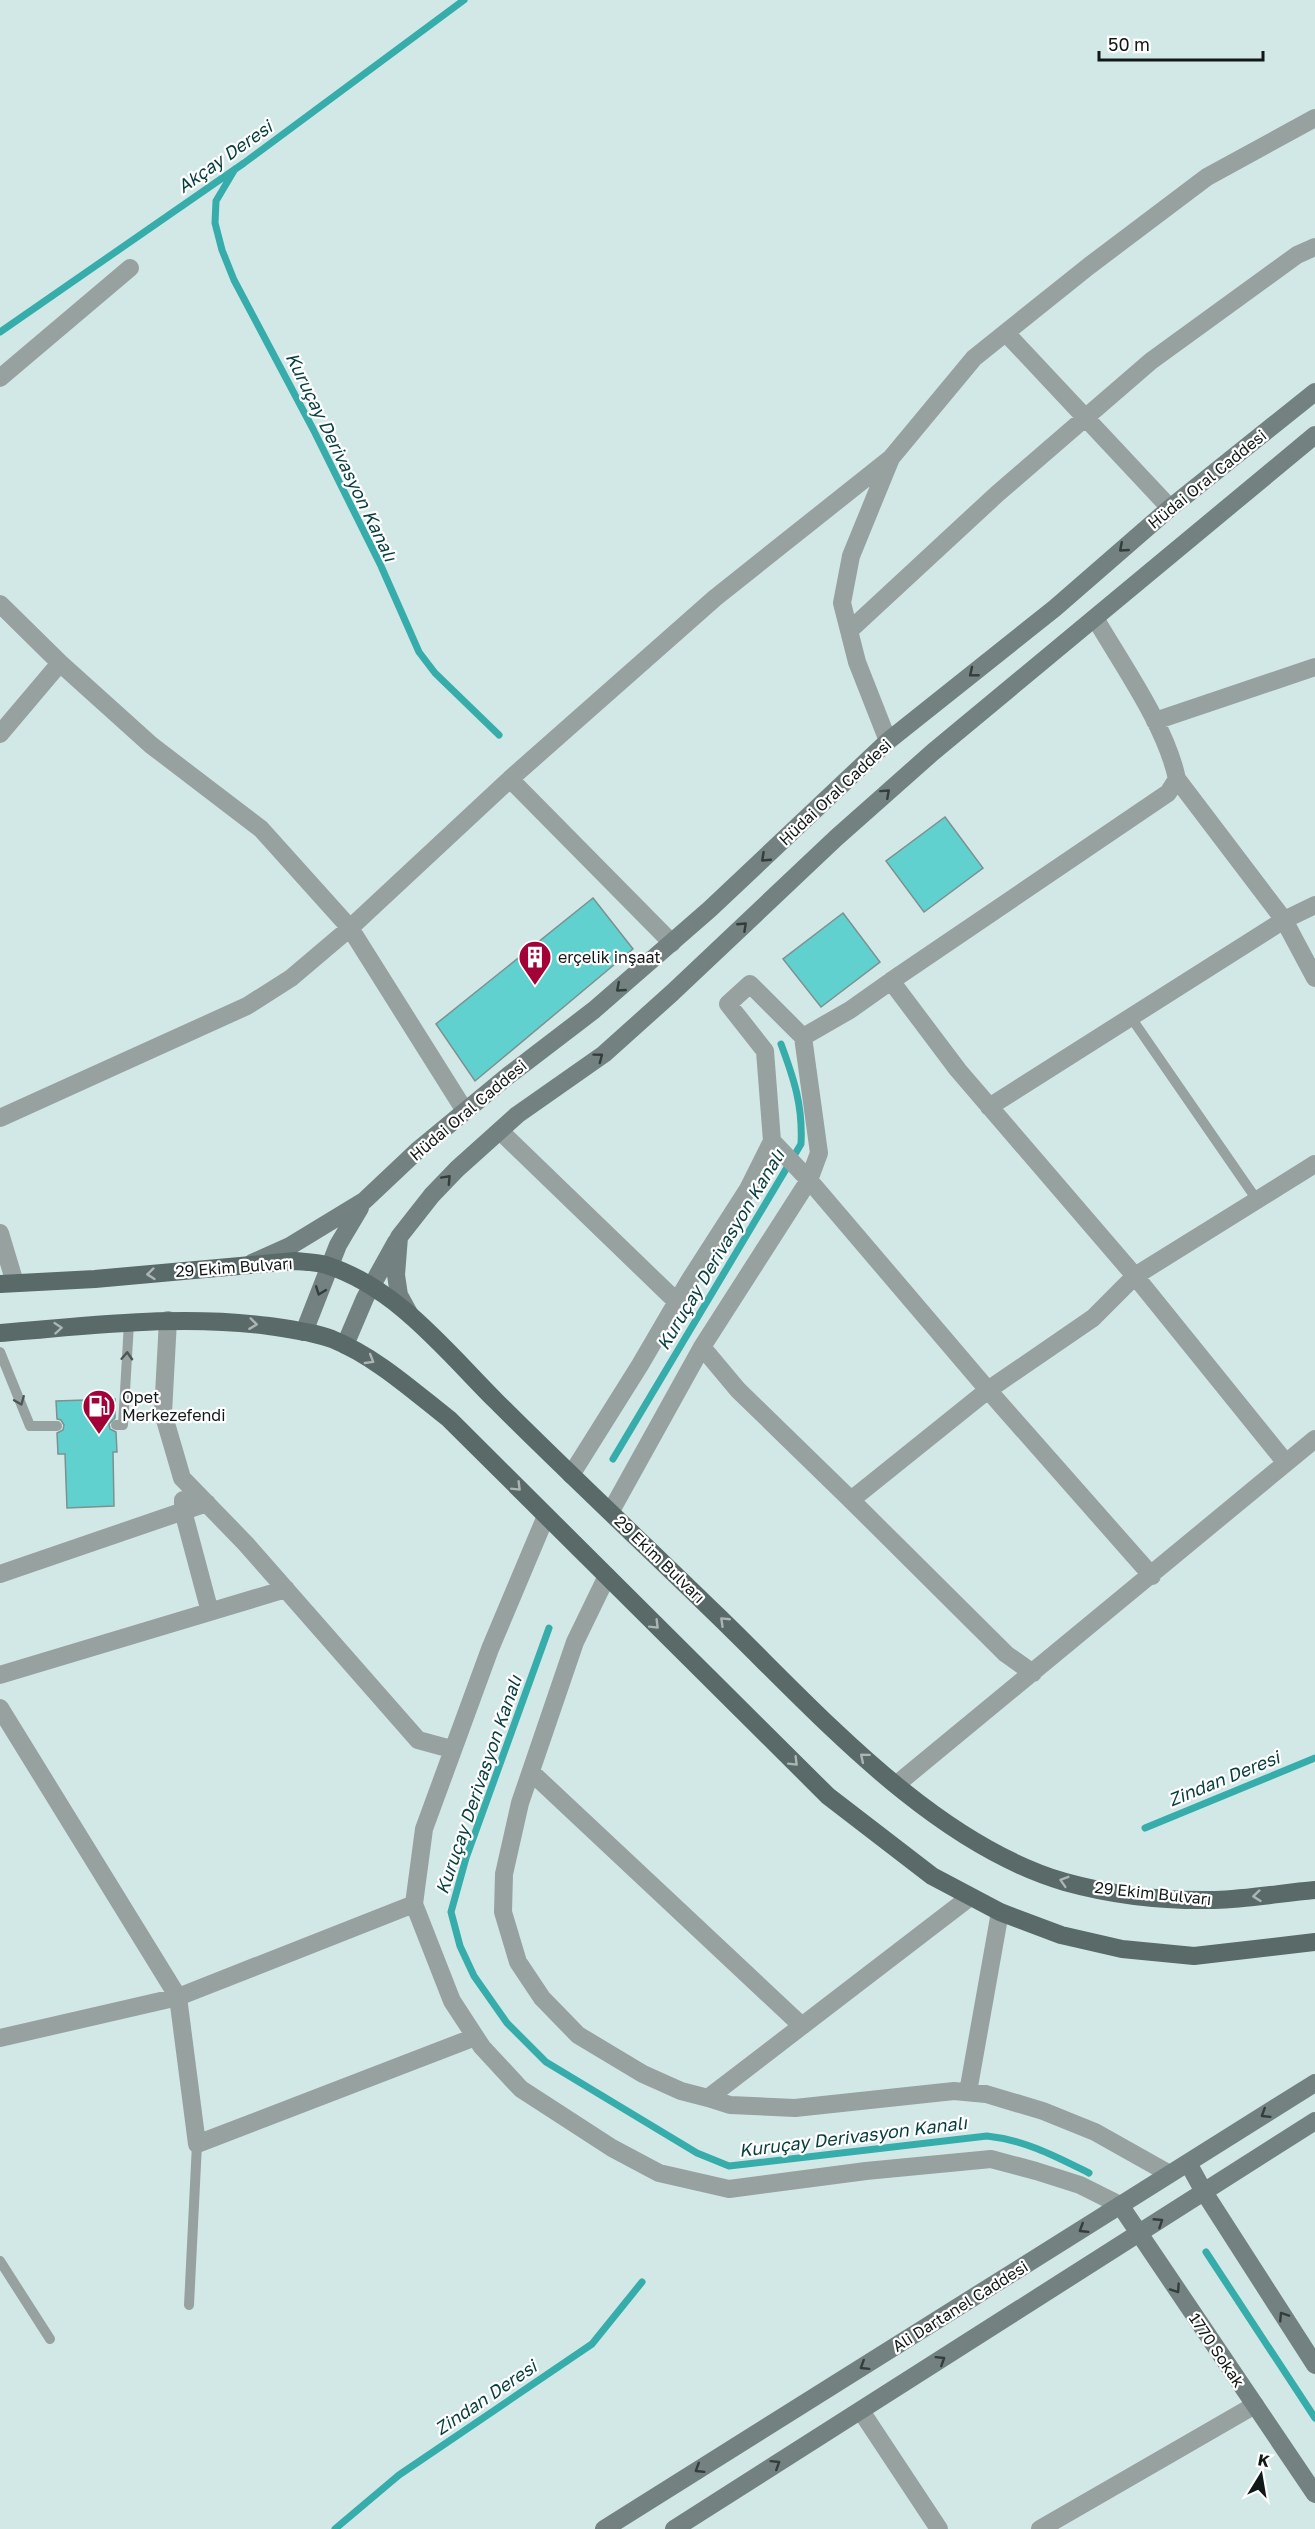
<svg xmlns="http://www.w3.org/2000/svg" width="1315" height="2529" viewBox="0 0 1315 2529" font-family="'Golos Text',sans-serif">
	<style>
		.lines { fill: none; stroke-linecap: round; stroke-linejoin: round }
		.stream { stroke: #36adab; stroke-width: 7 }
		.building { fill: #60d1cf; stroke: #7c9190; stroke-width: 1.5 }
		.lane { stroke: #97a1a0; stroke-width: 10 }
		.street { stroke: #97a1a0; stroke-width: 18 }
		.secondary { stroke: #738180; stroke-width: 18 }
		.primary { stroke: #596a69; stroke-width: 18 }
		.oneway { stroke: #333d3c }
		.oneway2 { stroke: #acb4b4 }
		.oneway3 { stroke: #4d5655 }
		.labels { text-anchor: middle; stroke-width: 4.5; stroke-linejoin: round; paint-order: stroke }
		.street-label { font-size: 16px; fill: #111918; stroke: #fff }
		.poi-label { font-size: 16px; fill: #111918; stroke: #fff; text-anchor: start }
		.water-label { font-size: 18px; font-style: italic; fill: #073e3d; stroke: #fff }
	</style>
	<rect width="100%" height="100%" fill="#d2e8e7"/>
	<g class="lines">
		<path class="stream" d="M 235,169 L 216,201 L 215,223 L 222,250 L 234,280 L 313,429 L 381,566 L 419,652 L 435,673 L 499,735
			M 0,332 L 244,163 L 464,0
			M 613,1459 L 801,1144 C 803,1106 794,1079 781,1044
			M 549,1628 L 466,1858 L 451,1912 L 460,1946 L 474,1976 L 507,2023 L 546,2062 L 697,2153 L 729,2166 L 987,2136 C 1025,2140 1055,2156 1089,2173
			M 1145,1828 L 1315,1758
			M 1206,2252 L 1315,2418
			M 335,2529 L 399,2475 L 592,2344 L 642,2282"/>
	</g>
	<path class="building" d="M 945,817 L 983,868 L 924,912 L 886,861 Z
		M 593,898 L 633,949 L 475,1081 L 436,1024 Z
		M 843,913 L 880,962 L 821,1007 L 783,959 Z
		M 115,1399 L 115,1418 L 109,1424 L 110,1429 L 116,1432 L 117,1452 L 113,1452 L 114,1506 L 67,1508 L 65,1454 L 58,1454 L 57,1433 L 63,1430 L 64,1425 L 61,1420 L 57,1419 L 56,1401 Z"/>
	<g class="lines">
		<path class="lane" d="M 1132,1019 L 1257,1200
			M 0,1352 L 30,1426 L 57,1426
			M 116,1425 L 123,1425 L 129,1323
			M 0,2261 L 50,2339
			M 189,2305 L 197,2144"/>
		<path class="street" d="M 1006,333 L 1170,508
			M 0,378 L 130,268
			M 0,604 L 60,663 L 151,745 L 261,829 L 350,928 L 465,1111
			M 849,631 L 997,494 L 1151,361 L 1297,255 L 1315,247
			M 1155,721 L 1315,667
			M 0,734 L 60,663
			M 888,741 L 857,662 L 842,603 L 851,556 L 891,458 L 974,358 L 1089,266 L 1207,177 L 1315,118
			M 510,779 L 672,943
			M 1177,779 L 1284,920 L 1315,978
			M 989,1107 L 1284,920 L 1315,905
			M 0,1118 L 247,1006 L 291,978 L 350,928 L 510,779 L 715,598 L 891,458
			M 500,1131 L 677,1302
			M 772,1141 L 809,1180 L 988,1390 L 1152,1576
			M 0,1233 L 15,1283
			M 168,1320 L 163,1413 L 182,1478 L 246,1544 L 418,1740 L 451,1749
			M 702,1347 L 738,1390 L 851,1500 L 988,1390 L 1093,1318 L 1135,1276 L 958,1070 L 891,981 L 1168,793 L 1177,779 C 1166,726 1123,666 1095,618
			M 1286,1463 L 1135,1276 L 1315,1164
			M 571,1475 L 640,1365 L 689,1281 L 748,1189 L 772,1141 L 765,1051 L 728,1004 L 750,984 L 803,1037
			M 183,1500 L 183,1511 L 210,1612
			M 851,1500 L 1006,1654 L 1033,1673
			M 611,1511 L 702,1347 L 809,1180 L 819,1153 L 803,1037 L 850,1010 L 891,981
			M 546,1516 L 490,1649 L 424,1829 L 414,1904 L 452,2001 L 482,2047 L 521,2089 L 612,2148 L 659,2173 L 729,2189 L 866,2171 L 991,2159 L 1036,2171 L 1080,2185 L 1120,2205
			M 0,1574 L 207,1503
			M 607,1576 L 575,1642 L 520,1803 L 504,1874 L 503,1912 L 518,1962 L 542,1998 L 578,2035 L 643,2074 L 681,2091 L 708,2098 L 730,2105 L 795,2108 L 954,2091 L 986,2094 L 1043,2111 L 1095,2132 L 1168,2173
			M 0,1675 L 286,1589
			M 0,1708 L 178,1997 L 197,2144 L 475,2037
			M 531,1772 L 802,2026
			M 897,1784 L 1315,1439
			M 0,2038 L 178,1997 L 414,1904
			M 968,2092 L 1000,1912
			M 708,2098 L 970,1897
			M 861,2411 L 939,2529
			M 1040,2529 L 1255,2405"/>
		<path class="secondary" d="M 252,1263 L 290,1246 L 364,1201 L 417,1151 L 509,1075 L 594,1010 L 710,909 L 888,741 L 1055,608 L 1170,508 L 1315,392
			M 410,1315 L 399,1295 L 396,1275 L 399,1237 L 432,1195 L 457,1169 L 517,1115 L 604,1054 L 672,993 L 836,838 L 933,752 L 1315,435
			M 304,1332 L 338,1245 L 360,1208
			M 345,1345 L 365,1298 L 396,1242
			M 1188,2163 L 1204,2192 L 1315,2365
			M 1120,2205 L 1315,2494
			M 604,2529 L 1315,2083
			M 674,2529 L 1315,2121"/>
		<path class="primary" d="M 0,1284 L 95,1279 L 295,1261 C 305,1262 316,1262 326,1265 C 396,1287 446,1351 496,1401 C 569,1474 644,1544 718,1616 C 816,1711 931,1843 1065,1882 C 1112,1895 1166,1901 1215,1900 C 1248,1899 1282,1893 1315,1890
			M 0,1333 C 90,1326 179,1314 269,1326 C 290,1329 313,1332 332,1339 C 376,1357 412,1390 449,1419 L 828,1796 L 932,1876 L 1000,1912 L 1061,1935 L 1122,1949 L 1194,1956 L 1315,1942"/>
	</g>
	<defs><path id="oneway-chevron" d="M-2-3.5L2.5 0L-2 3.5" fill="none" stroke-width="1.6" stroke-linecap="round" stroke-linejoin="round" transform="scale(1.5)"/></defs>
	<g class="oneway">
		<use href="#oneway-chevron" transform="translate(1123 548) rotate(139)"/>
		<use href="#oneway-chevron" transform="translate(973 673) rotate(141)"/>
		<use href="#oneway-chevron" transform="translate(886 793) rotate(-42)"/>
		<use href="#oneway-chevron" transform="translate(765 858) rotate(137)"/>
		<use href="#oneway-chevron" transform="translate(743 926) rotate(-43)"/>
		<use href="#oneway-chevron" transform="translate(620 988) rotate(139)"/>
		<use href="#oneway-chevron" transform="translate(599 1057) rotate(-37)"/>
		<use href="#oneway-chevron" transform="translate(447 1179) rotate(-47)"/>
		<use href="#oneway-chevron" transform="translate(320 1291) rotate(111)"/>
		<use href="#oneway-chevron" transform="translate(1265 2114) rotate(148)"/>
		<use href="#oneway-chevron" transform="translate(1159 2222) rotate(-33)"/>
		<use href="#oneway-chevron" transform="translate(1083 2229) rotate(148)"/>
		<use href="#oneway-chevron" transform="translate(1176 2289) rotate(56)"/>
		<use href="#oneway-chevron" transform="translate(1283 2316) rotate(-123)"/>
		<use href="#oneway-chevron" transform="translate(941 2360) rotate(-32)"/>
		<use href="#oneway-chevron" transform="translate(864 2366) rotate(148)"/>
		<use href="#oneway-chevron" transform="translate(776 2464) rotate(-32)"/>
		<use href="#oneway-chevron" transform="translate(699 2469) rotate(148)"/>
	</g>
	<g class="oneway2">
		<use href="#oneway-chevron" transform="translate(151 1274) rotate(174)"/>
		<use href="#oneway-chevron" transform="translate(253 1324) rotate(7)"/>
		<use href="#oneway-chevron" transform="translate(58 1328) rotate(-5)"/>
		<use href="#oneway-chevron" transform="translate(370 1360) rotate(31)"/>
		<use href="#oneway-chevron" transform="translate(517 1487) rotate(45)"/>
		<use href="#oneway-chevron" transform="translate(724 1621) rotate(-136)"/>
		<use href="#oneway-chevron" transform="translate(655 1625) rotate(45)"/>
		<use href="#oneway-chevron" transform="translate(864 1757) rotate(-140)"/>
		<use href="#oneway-chevron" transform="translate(794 1762) rotate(45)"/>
		<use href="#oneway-chevron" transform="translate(1064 1881) rotate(-163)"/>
		<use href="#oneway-chevron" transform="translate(1257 1896) rotate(174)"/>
	</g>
	<g class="oneway3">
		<use href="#oneway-chevron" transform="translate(127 1356) rotate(-87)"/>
		<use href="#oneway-chevron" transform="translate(20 1401) rotate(68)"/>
	</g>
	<defs>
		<symbol id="building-pin" viewBox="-11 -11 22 30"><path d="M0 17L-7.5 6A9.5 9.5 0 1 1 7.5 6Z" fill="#a20237" stroke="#fff"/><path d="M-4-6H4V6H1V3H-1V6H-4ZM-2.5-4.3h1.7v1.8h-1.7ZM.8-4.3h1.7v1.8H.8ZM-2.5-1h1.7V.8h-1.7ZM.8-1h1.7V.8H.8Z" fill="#fff"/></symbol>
		<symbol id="fuel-pin" viewBox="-11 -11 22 30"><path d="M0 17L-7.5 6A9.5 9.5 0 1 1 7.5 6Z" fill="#a20237" stroke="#fff"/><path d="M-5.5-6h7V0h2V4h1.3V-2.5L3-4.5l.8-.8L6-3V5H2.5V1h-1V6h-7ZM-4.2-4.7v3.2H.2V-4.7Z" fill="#fff"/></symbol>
	</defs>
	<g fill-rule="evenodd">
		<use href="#building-pin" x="516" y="938" width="38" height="52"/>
		<use href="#fuel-pin" x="80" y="1387" width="38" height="52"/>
	</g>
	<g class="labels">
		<g class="street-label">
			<text transform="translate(1207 479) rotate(-39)" y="6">Hüdai Oral Caddesi</text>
			<text transform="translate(835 792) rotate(-43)" y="6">Hüdai Oral Caddesi</text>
			<text transform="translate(468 1110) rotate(-40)" y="6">Hüdai Oral Caddesi</text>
			<text transform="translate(234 1267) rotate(-4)" y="6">29 Ekim Bulvarı</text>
			<text transform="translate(660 1559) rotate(44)" y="6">29 Ekim Bulvarı</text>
			<text transform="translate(1153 1893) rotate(6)" y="6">29 Ekim Bulvarı</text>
			<text transform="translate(960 2306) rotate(-32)" y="6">Ali Dartanel Caddesi</text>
			<text transform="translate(1217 2350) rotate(56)" y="6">1770 Sokak</text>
		</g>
		<g class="poi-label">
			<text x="558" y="963">erçelik inşaat</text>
			<text x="122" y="1403">Opet<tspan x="122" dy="18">Merkezefendi</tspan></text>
		</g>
		<g class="water-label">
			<text transform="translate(225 157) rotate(-35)" y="6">Akçay Deresi</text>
			<text transform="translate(341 457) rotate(64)" y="6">Kuruçay Derivasyon Kanalı</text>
			<text transform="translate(721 1250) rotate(-59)" y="6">Kuruçay Derivasyon Kanalı</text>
			<text transform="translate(1224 1779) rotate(-22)" y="6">Zindan Deresi</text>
			<text transform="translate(479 1785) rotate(-71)" y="6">Kuruçay Derivasyon Kanalı</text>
			<text transform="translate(853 2137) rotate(-7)" y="6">Kuruçay Derivasyon Kanalı</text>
			<text transform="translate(486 2398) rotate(-34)" y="6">Zindan Deresi</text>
		</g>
	</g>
	<g transform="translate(1261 2475) rotate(11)" stroke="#ffffff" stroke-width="4.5" paint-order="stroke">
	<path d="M0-4.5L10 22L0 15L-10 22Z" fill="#111918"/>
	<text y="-9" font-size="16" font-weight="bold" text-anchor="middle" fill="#111918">K</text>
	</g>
	<path d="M1099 51v9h164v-9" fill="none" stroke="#111918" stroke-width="3"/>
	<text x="1108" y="51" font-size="18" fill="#111918" stroke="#ffffff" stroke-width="4.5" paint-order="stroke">50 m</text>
</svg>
